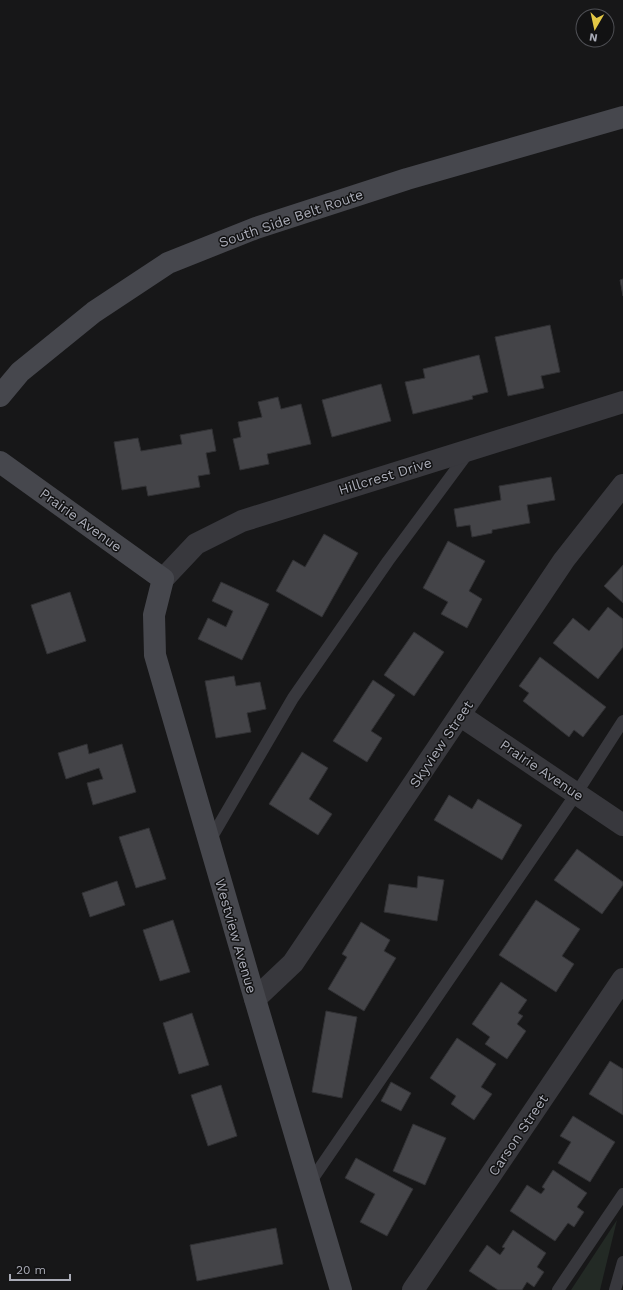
<svg xmlns="http://www.w3.org/2000/svg" width="623" height="1290" viewBox="0 0 623 1290" font-family="'Work Sans',sans-serif">
	<style>
		.green { fill: #232a25 }
		.building { fill: #444448; stroke: #313134 }
		.lines { fill: none; stroke-linecap: round; stroke-linejoin: round }
		.lane { stroke: #38383d; stroke-width: 12 }
		.street { stroke: #38383d; stroke-width: 22 }
		.secondary { stroke: #46474d; stroke-width: 22 }
		.labels { text-anchor: middle; stroke-width: 3; stroke-linejoin: round; paint-order: stroke }
		.street-label { font-size: 14px; fill: #aaacb7; stroke: #121213 }
	</style>
	<rect width="100%" height="100%" fill="#171718"/>
	<path class="green" d="M 617,1220 L 600,1290 L 571,1290 Z"/>
	<path class="building" d="M 623,279 L 623,296 L 620,280 Z
		M 550,325 L 560,372 L 541,376 L 544,388 L 508,396 L 495,337 Z
		M 479,355 L 488,392 L 472,396 L 473,399 L 413,414 L 405,382 L 425,378 L 423,369 Z
		M 381,384 L 391,421 L 332,437 L 322,400 Z
		M 278,397 L 281,409 L 301,404 L 311,444 L 267,454 L 269,464 L 240,470 L 233,439 L 241,437 L 238,422 L 262,417 L 258,402 Z
		M 212,429 L 216,451 L 206,453 L 210,474 L 198,476 L 200,487 L 148,496 L 146,486 L 122,490 L 114,442 L 138,438 L 141,451 L 182,444 L 180,435 Z
		M 551,477 L 555,500 L 527,505 L 530,523 L 492,530 L 492,533 L 472,537 L 470,525 L 457,527 L 454,509 L 501,500 L 499,486 Z
		M 324,534 L 358,553 L 322,617 L 276,591 L 293,560 L 305,567 Z
		M 448,541 L 485,561 L 469,591 L 482,599 L 467,628 L 441,614 L 448,602 L 423,588 Z
		M 623,565 L 623,603 L 604,586 Z
		M 221,582 L 269,604 L 242,660 L 198,639 L 208,618 L 226,627 L 233,611 L 212,601 Z
		M 70,592 L 86,641 L 47,654 L 31,605 Z
		M 608,607 L 623,619 L 623,647 L 598,679 L 553,643 L 573,618 L 589,631 Z
		M 414,632 L 444,652 L 414,696 L 384,675 Z
		M 540,657 L 606,707 L 583,737 L 574,730 L 569,737 L 523,701 L 529,693 L 519,686 Z
		M 234,676 L 236,686 L 260,682 L 266,709 L 247,713 L 251,732 L 216,738 L 205,681 Z
		M 373,680 L 395,695 L 371,731 L 382,738 L 367,762 L 333,741 Z
		M 87,744 L 89,754 L 122,744 L 136,792 L 93,805 L 87,783 L 103,779 L 99,768 L 66,779 L 58,753 Z
		M 302,752 L 328,768 L 309,799 L 332,814 L 318,835 L 269,804 Z
		M 449,795 L 472,809 L 478,799 L 522,825 L 502,860 L 434,820 Z
		M 149,828 L 166,879 L 136,888 L 119,837 Z
		M 577,849 L 623,882 L 623,885 L 602,914 L 554,880 Z
		M 418,876 L 444,880 L 437,921 L 384,912 L 389,884 L 417,888 Z
		M 117,881 L 125,905 L 90,917 L 82,893 Z
		M 536,900 L 580,929 L 562,956 L 574,964 L 556,992 L 499,955 Z
		M 173,920 L 190,972 L 160,981 L 143,930 Z
		M 361,922 L 390,940 L 384,951 L 396,958 L 364,1011 L 328,989 L 347,957 L 342,954 Z
		M 501,982 L 527,1000 L 518,1013 L 523,1016 L 517,1024 L 526,1031 L 507,1059 L 485,1044 L 490,1037 L 472,1024 Z
		M 326,1011 L 357,1017 L 342,1098 L 312,1092 Z
		M 192,1013 L 209,1065 L 179,1074 L 163,1023 Z
		M 457,1038 L 496,1064 L 481,1087 L 492,1094 L 474,1120 L 451,1104 L 456,1096 L 430,1078 Z
		M 610,1061 L 623,1069 L 623,1115 L 589,1094 Z
		M 391,1082 L 411,1093 L 401,1111 L 381,1101 Z
		M 221,1085 L 237,1136 L 208,1146 L 191,1095 Z
		M 573,1116 L 615,1142 L 590,1182 L 558,1163 L 571,1142 L 560,1136 Z
		M 413,1124 L 446,1138 L 425,1185 L 393,1171 Z
		M 356,1158 L 413,1189 L 387,1236 L 360,1222 L 375,1194 L 345,1178 Z
		M 553,1170 L 587,1193 L 577,1207 L 584,1212 L 574,1227 L 568,1223 L 555,1241 L 510,1211 L 527,1185 L 541,1194 L 545,1189 L 542,1187 Z
		M 276,1228 L 283,1264 L 197,1281 L 190,1245 Z
		M 513,1230 L 546,1253 L 537,1267 L 544,1272 L 534,1287 L 527,1282 L 522,1290 L 498,1290 L 469,1271 L 487,1245 L 500,1255 L 505,1248 L 502,1247 Z"/>
	<g class="lines">
		<path class="lane" d="M 209,842 L 293,698 L 388,561 L 468,453
			M 309,1184 L 576,794 L 623,721
			M 558,1290 L 623,1194
			M 615,1290 L 623,1262"/>
		<path class="street" d="M 163,579 L 196,544 L 242,521 L 623,402
			M 461,716 L 623,825
			M 255,999 L 293,963 L 564,560 L 623,485
			M 413,1290 L 623,979"/>
		<path class="secondary" d="M 0,396 L 20,372 L 94,312 L 168,263 L 256,228 L 407,179 L 623,117
			M 0,462 L 163,579 L 154,615 L 155,655 L 255,999 L 341,1290"/>
	</g>
	<g class="labels">
		<g class="street-label">
			<text transform="translate(291 218) rotate(-19)" y="5">South Side Belt Route</text>
			<text transform="translate(385 476) rotate(-17)" y="5">Hillcrest Drive</text>
			<text transform="translate(81 520) rotate(36)" y="5">Prairie Avenue</text>
			<text transform="translate(441 744) rotate(-56)" y="5">Skyview Street</text>
			<text transform="translate(542 770) rotate(34)" y="5">Prairie Avenue</text>
			<text transform="translate(236 936) rotate(74)" y="5">Westview Avenue</text>
			<text transform="translate(518 1135) rotate(-56)" y="5">Carson Street</text>
		</g>
	</g>
	<g transform="translate(595 28) rotate(189)"><circle r="19" fill="#121213" stroke="#4f5055"/>
	<path d="M0-3L7 15L0 10L-7 15Z" fill="#e2c745"/>
	<text y="-6" font-size="11" font-weight="bold" text-anchor="middle" fill="#aaacb7">N</text>
	</g>
	<path d="M10 1274v6h60v-6" fill="none" stroke="#aaacb7" stroke-width="2"/>
	<text x="16" y="1274" font-size="12" fill="#aaacb7" stroke="#121213" stroke-width="3" paint-order="stroke">20 m</text>
</svg>
